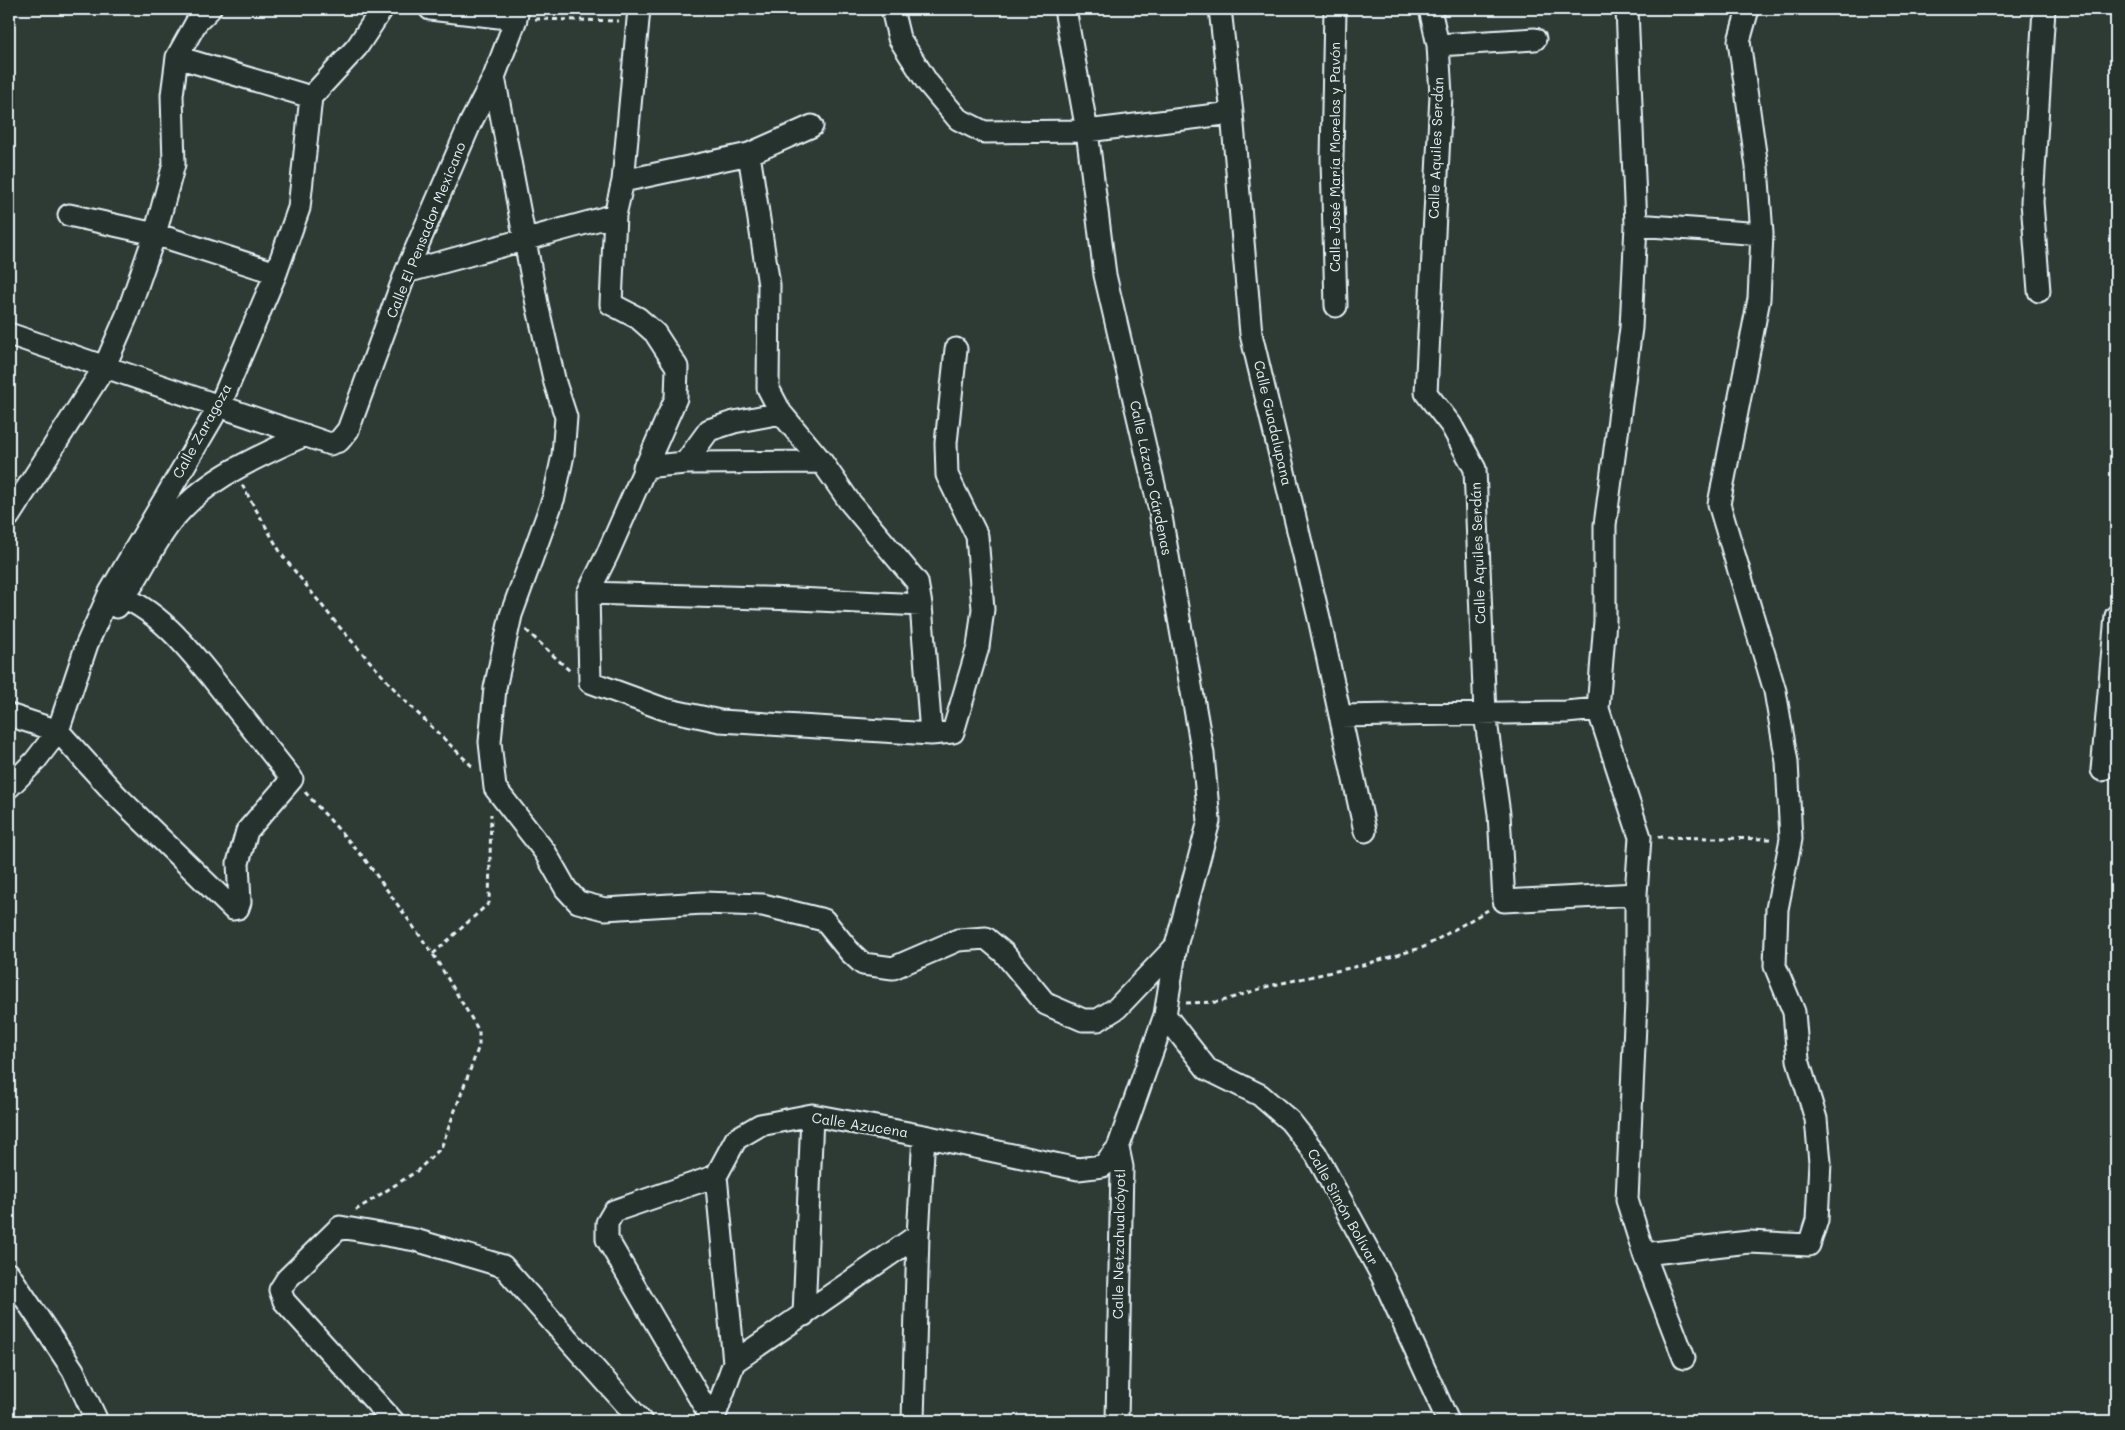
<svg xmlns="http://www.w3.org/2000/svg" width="2125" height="1430" viewBox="0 0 2125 1430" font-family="Mali,sans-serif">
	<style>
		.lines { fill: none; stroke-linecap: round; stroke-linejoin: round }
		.street-casing { stroke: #e8f1f8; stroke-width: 25 }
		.path { stroke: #e8f1f8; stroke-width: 3; stroke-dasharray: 5 4; stroke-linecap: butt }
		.street { stroke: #26332d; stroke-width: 21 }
		.labels { text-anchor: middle; stroke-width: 5; stroke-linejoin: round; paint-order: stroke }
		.street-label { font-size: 14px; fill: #e8f1f8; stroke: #26332d }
	</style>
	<rect width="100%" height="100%" fill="#2e3b35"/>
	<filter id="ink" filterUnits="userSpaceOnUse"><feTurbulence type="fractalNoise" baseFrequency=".02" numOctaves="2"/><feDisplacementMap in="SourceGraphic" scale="10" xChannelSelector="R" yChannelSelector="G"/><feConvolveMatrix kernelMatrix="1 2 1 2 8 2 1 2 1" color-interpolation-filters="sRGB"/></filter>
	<g filter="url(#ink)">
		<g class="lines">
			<defs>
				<path id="street" d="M 430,9 L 516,19
					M 892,9 L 899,38 L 927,82 L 958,119 L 984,132 L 1087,131 L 1232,113
					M 1065,9 L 1087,131 L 1105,275 L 1160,511 L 1203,754 L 1209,821 L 1176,946 L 1165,1015 L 1118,1148 L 1122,1167 L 1117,1421
					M 1220,9 L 1232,113 L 1251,334 L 1319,618 L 1365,831
					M 1335,9 L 1332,159 L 1336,306
					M 1430,9 L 1438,45 L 1441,95 L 1426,393 L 1451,425 L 1475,469 L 1485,714 L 1499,814 L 1504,901 L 1636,894
					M 1627,9 L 1636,225 L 1631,328 L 1605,525 L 1605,621 L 1598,709 L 1640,837 L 1636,894 L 1636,1002 L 1627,1200 L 1644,1254 L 1684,1358
					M 1438,45 L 1535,39
					M 177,57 L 311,97
					M 494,77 L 537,304 L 555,383 L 566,417 L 563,455 L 554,497 L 511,615 L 495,688 L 490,742 L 495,788 L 545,852 L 566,889 L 578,902 L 605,909 L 703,903 L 763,905 L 824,920 L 850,952 L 863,964 L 893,968 L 958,940 L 986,938 L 1004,953 L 1046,1004 L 1083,1020 L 1098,1020 L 1117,1008 L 1176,946
					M 749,154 L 769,285 L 768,388 L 781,413
					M 623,181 L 749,154 L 812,126
					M 69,215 L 155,234 L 276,273
					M 615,215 L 623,181 L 639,9
					M 1636,225 L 1762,234
					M 406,272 L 615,215 L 611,304 L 638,318 L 655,333 L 677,367 L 676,398 L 607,555 L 588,593 L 590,682 L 664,709 L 720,721 L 931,734 L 953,732 L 978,647 L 983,609 L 977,536 L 947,475 L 946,443 L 956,349
					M 2039,291 L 2032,202 L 2044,9
					M 9,334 L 330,444 L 339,441 L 348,430 L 406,272 L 470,124 L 494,77 L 516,19 L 518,9
					M 685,463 L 822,462
					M 644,467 L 685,463 L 709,430 L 734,422 L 781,413 L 822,462 L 849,501 L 917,582 L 921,605 L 931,734
					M 9,516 L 104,368 L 127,315 L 155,234 L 174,164 L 172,95 L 177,57 L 196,23 L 210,9
					M 588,593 L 797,599 L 921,605
					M 117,607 C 138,581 150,549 171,522 C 205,478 256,458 305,435
					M 9,715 L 58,731 L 116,795 L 233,909 L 238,908 L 240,902 L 238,863 L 247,831 L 292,779 C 271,752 249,725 228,698 C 196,658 161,608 110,592
					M 1340,716 L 1566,712 L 1598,709
					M 2102,770 L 2116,616
					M 9,787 L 35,761 L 58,731 L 87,644 L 110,592 L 220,405 L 276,273 L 299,208 L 311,97 L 357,47 L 382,9
					M 1165,1015 L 1207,1069 L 1260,1095 L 1290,1121 L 1316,1154 L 1382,1276 L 1448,1421
					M 1644,1254 L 1749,1242 L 1809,1245 L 1817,1220 L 1820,1162 L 1816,1119 L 1798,1060 L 1794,1012 L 1775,966 L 1777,909 L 1791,839 L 1787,762 L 1775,691 L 1719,504 L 1759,299 L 1762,234 L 1757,167 L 1739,41 L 1748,9
					M 9,1274 L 73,1370 L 97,1421
					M 804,1315 L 812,1115
					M 734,1362 L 918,1235
					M 393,1421 L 284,1301 L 280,1290 L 287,1279 L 340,1227 L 415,1240 L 503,1266 L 641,1421
					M 713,1421 L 734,1362 L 716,1176 L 736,1139 L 760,1125 L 812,1115 L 924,1136 L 1078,1169 L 1103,1166 L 1118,1148
					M 713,1421 L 607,1239 L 607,1223 L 614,1211 L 716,1176
					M 913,1421 L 918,1235 L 924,1136"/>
			</defs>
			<use href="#street" class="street-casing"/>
			<path class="path" d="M 535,19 L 619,21
				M 242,485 L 282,555 L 336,623 L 404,700 L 473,767
				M 526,630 L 571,672
				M 305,792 L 364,858 L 433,954 L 479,1031 L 479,1046 L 441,1148 L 417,1171 L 356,1210
				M 1658,837 L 1772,839
				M 433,954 L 489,903 L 491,814
				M 1186,1003 L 1219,1002 L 1269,986 L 1363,965 L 1424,947 L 1488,910"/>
			<use href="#street" class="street"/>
		</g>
	</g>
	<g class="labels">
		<g class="street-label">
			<text transform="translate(1436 148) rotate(-88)" y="5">Calle Aquiles Serdán</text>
			<text transform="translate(1335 157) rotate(-90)" y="5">Calle José María Morelos y Pavón</text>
			<text transform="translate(426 230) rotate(-68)" y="5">Calle El Pensador Mexicano</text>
			<text transform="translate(1273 423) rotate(77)" y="5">Calle Guadalupana</text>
			<text transform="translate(202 431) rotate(-61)" y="5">Calle Zaragoza</text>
			<text transform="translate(1151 478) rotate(78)" y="5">Calle Lázaro Cárdenas</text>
			<text transform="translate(1478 553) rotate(-92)" y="5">Calle Aquiles Serdán</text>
			<text transform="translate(860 1125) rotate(9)" y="5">Calle Azucena</text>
			<text transform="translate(1343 1207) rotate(61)" y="5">Calle Simón Bolívar</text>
			<text transform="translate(1119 1244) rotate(-89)" y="5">Calle Netzahualcóyotl</text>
		</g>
	</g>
	<rect width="2125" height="1430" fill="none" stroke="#26332d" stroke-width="30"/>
	<rect x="15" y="15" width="2095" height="1400" fill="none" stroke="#e8f1f8" stroke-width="2" filter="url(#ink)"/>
</svg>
